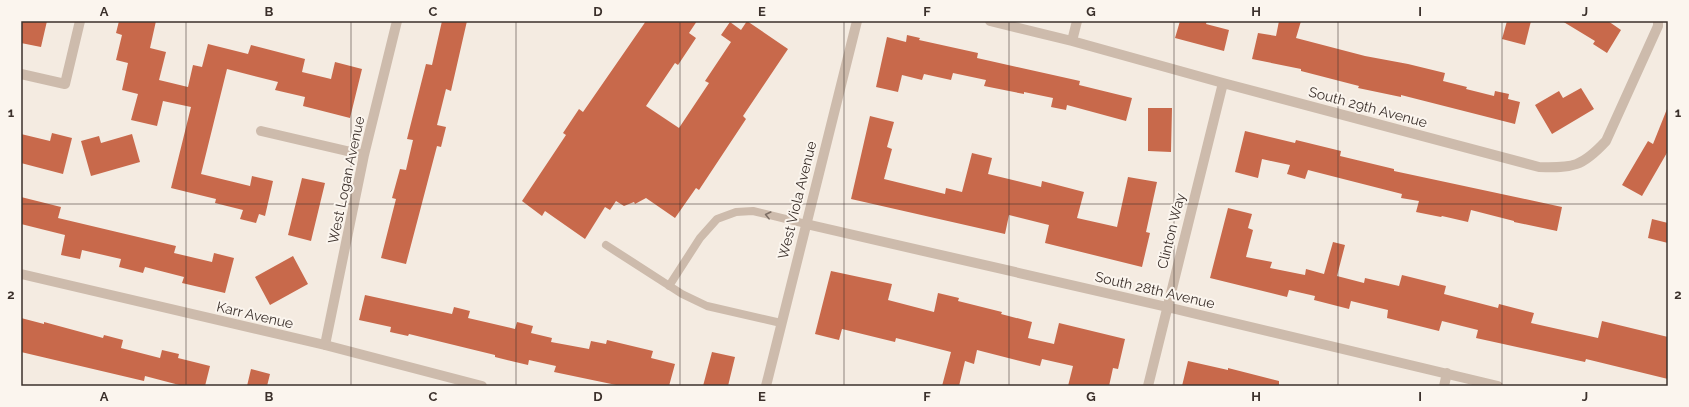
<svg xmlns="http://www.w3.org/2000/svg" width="1689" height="407" viewBox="0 0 1689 407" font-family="Raleway,sans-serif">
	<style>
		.building { fill: #c8694b }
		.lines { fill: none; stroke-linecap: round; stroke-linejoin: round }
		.lane { stroke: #cdbbac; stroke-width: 8 }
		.street { stroke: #cdbbac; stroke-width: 10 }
		.oneway { stroke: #7d6f65 }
		.grid { fill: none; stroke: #3b302b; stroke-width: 1; stroke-opacity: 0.55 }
		.labels { text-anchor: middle; stroke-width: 4; stroke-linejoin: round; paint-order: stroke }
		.street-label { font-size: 14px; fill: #3b302b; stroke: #fbf5ee }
		.neatline { fill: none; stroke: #3b302b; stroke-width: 1.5 }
		.grid-label { font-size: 13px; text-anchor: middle; font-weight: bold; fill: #3b302b }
	</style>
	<rect width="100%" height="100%" fill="#f4ebe1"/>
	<path class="building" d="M 21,21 L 47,21 L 41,47 L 21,43 Z
		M 119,21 L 156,21 L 150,48 L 166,52 L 159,80 L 188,87 L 193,65 L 202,67 L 208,44 L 248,54 L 251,45 L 305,59 L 302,72 L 331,79 L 335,62 L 362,69 L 350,118 L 303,106 L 305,97 L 275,90 L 278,82 L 227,69 L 201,174 L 250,186 L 252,176 L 273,181 L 265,216 L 259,214 L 256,223 L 240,219 L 243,210 L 215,203 L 216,199 L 171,188 L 191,107 L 163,101 L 157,126 L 131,120 L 138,94 L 122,90 L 128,63 L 116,60 L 122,35 L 116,33 Z
		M 442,21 L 467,21 L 451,91 L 446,89 L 437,125 L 446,127 L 441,147 L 437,146 L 406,264 L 381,258 L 396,199 L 392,198 L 400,169 L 406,170 L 413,140 L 407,139 L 426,64 L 432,65 Z
		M 646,21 L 697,21 L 689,33 L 696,38 L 678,65 L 675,63 L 646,106 L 679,128 L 709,83 L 705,81 L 731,42 L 721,35 L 730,22 L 741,30 L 747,21 L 788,49 L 743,116 L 746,119 L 699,190 L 696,188 L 675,218 L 646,198 L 635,204 L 634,202 L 624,206 L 616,201 L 610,210 L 605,207 L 585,239 L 545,211 L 542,216 L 522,201 L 566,135 L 563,133 L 579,109 L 583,112 Z
		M 1180,21 L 1207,21 L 1206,24 L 1229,30 L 1224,51 L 1175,38 Z
		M 1279,21 L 1301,21 L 1296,38 L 1365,56 L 1408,64 L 1445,73 L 1443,81 L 1467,87 L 1466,89 L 1494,96 L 1495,91 L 1509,94 L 1508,99 L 1520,102 L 1515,124 L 1401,95 L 1401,97 L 1358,88 L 1359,86 L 1301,71 L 1301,69 L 1252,59 L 1258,33 L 1276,36 Z
		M 1507,21 L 1531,21 L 1525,45 L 1502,39 Z
		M 1562,21 L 1608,21 L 1621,30 L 1607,53 L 1593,44 L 1595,41 Z
		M 907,35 L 920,38 L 919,40 L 978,53 L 977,58 L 1080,81 L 1079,85 L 1132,98 L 1126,121 L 1067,105 L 1066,110 L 1051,107 L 1053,98 L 1024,92 L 1024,94 L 984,86 L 986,80 L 953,73 L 951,80 L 924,74 L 922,80 L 902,75 L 898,92 L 876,87 L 887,37 L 906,42 Z
		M 1581,88 L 1594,109 L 1552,134 L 1535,105 L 1559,91 L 1563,98 Z
		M 1148,108 L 1172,108 L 1171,152 L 1148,151 Z
		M 1667,109 L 1668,151 L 1642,196 L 1622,185 L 1648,141 L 1653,144 Z
		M 870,116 L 894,122 L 887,147 L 892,149 L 884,179 L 945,194 L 946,188 L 962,192 L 972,153 L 992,158 L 988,174 L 1041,187 L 1042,181 L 1084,192 L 1077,218 L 1117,227 L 1128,177 L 1157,182 L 1146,232 L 1150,233 L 1142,267 L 1045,243 L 1049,225 L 1009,215 L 1005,234 L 851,199 Z
		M 1245,131 L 1295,143 L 1296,140 L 1341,151 L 1340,156 L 1394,169 L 1394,171 L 1562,207 L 1557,231 L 1514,222 L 1514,221 L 1471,210 L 1468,222 L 1442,216 L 1441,217 L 1416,212 L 1419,201 L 1401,198 L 1402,194 L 1308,170 L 1305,179 L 1287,174 L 1290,165 L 1262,159 L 1258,178 L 1235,172 Z
		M 52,133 L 72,138 L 63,174 L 21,163 L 21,134 L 50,141 Z
		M 132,134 L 140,162 L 91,176 L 81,141 L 99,136 L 101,143 Z
		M 302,178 L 325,183 L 311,241 L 288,235 Z
		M 21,197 L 61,207 L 58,218 L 176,246 L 174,253 L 212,262 L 214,253 L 234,258 L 225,293 L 182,283 L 184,277 L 145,267 L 143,273 L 119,267 L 121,259 L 82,250 L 80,259 L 61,255 L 65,235 L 21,224 Z
		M 1228,208 L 1252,214 L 1248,228 L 1253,230 L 1246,257 L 1272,262 L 1270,268 L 1305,275 L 1306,269 L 1324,274 L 1333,242 L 1345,245 L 1337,276 L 1364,283 L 1365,278 L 1399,286 L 1402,275 L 1446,286 L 1444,294 L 1498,308 L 1499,304 L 1534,313 L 1531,323 L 1598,338 L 1602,321 L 1668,337 L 1668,379 L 1586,359 L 1585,362 L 1476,338 L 1478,330 L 1442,321 L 1439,331 L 1387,318 L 1388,310 L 1351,301 L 1349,309 L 1314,300 L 1315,296 L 1289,290 L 1287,297 L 1210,278 Z
		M 1652,219 L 1668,223 L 1668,243 L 1648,238 Z
		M 293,256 L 308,284 L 270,305 L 255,277 Z
		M 831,271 L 892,284 L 888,300 L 934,312 L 938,293 L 959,298 L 958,301 L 1002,312 L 1001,314 L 1032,322 L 1028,338 L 1054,344 L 1059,323 L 1125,339 L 1118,369 L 1113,368 L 1109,386 L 1068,386 L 1073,366 L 1042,359 L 1040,366 L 977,350 L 974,364 L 965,361 L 959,386 L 942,386 L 951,352 L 896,338 L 895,342 L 842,329 L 839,340 L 815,334 Z
		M 365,295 L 452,314 L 454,307 L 470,311 L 468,318 L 515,329 L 517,322 L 533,326 L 531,333 L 552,338 L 551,342 L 589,349 L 591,341 L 606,344 L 607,340 L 653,351 L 651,358 L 675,364 L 669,386 L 621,386 L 554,372 L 556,366 L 529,360 L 528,365 L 495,357 L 495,355 L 409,334 L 408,336 L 390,332 L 391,327 L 359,320 Z
		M 21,318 L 44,324 L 44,322 L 103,338 L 104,335 L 123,340 L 121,348 L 160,358 L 162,350 L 179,354 L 178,358 L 210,366 L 205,386 L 183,386 L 145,376 L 144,381 L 21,352 Z
		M 712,352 L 735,357 L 728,386 L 703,386 Z
		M 1188,361 L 1228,370 L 1228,368 L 1279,381 L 1279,386 L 1182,386 Z
		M 251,369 L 270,374 L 267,386 L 247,386 Z"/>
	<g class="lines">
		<path class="lane" d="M 606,245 L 682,294 L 707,306 L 781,323
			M 669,286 L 700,238 L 717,219 L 736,212 L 753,211 L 806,224"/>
		<path class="street" d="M 990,21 L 1072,41 L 1223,83 L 1539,167 C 1573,168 1582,167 1606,141 L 1658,26 L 1658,21
			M 1072,41 L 1077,21
			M 21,74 L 65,84 L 80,21
			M 261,131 L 364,155
			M 806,224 L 1167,307 L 1498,386
			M 21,274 L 325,345 L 482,386
			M 325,345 L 364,155 L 397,21
			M 766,386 L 857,21
			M 1148,386 L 1223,83
			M 1444,386 L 1447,373"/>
	</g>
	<defs><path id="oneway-chevron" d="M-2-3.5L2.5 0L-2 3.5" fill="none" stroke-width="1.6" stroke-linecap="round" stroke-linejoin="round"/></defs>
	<use class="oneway" href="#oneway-chevron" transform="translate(768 215) rotate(-166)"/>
	<path class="grid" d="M 186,21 L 186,386M 351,21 L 351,386M 516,21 L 516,386M 680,21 L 680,386M 844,21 L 844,386M 1009,21 L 1009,386M 1174,21 L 1174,386M 1338,21 L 1338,386M 1502,21 L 1502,386M 21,204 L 1668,204"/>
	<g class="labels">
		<g class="street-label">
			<text transform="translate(1368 107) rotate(15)" y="5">South 29th Avenue</text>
			<text transform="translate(346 180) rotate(-78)" y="5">West Logan Avenue</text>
			<text transform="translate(797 200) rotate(-76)" y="5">West Viola Avenue</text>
			<text transform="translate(1171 231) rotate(-76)" y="5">Clinton Way</text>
			<text transform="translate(1155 290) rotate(13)" y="5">South 28th Avenue</text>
			<text transform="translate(255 315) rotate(13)" y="5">Karr Avenue</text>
		</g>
	</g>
	<rect width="1689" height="407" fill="none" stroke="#fbf5ee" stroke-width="44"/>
	<rect x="22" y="22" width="1645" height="363" class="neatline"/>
	<g class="grid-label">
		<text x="104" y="16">A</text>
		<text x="269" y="16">B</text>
		<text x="433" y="16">C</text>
		<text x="598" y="16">D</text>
		<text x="762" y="16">E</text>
		<text x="927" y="16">F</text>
		<text x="1091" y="16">G</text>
		<text x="1256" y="16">H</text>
		<text x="1420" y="16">I</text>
		<text x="1585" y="16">J</text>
		<text x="11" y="117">1</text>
		<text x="1678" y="117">1</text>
		<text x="11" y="299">2</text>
		<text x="1678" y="299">2</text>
		<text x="104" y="401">A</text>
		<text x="269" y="401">B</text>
		<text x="433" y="401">C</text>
		<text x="598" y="401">D</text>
		<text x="762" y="401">E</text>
		<text x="927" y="401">F</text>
		<text x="1091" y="401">G</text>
		<text x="1256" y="401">H</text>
		<text x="1420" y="401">I</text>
		<text x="1585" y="401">J</text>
	</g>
</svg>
